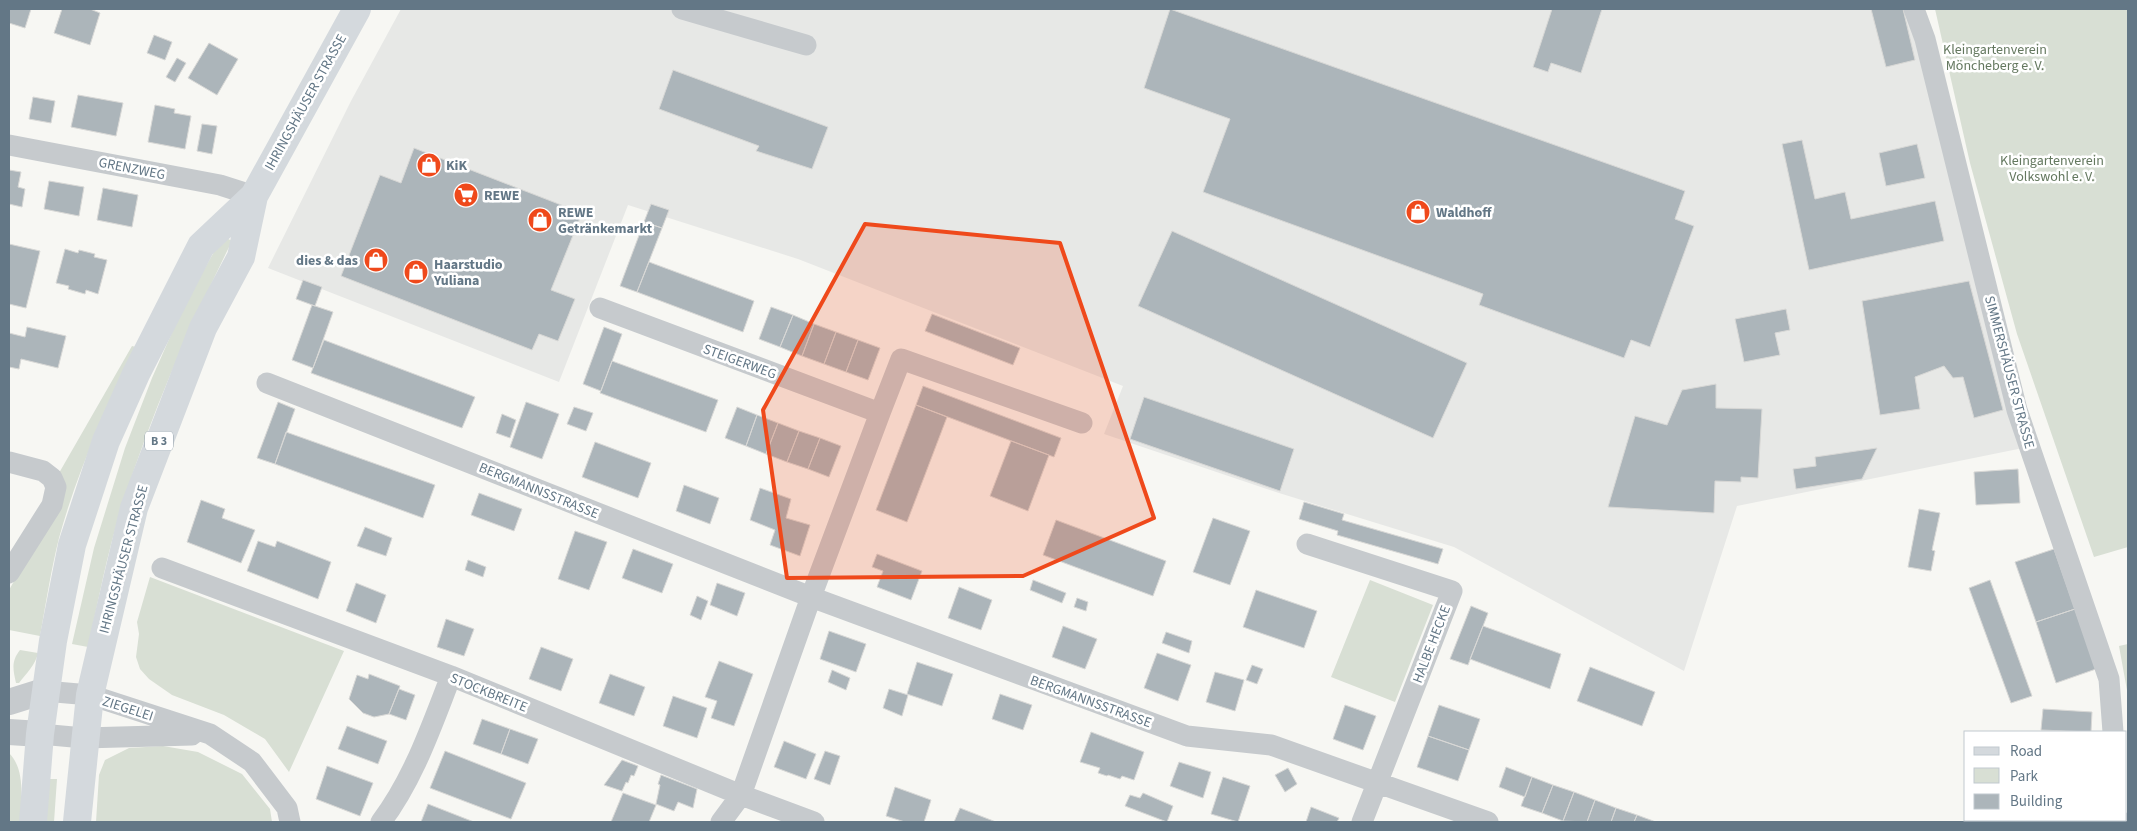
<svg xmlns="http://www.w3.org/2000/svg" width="2137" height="831" viewBox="0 0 2137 831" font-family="'Source Sans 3',sans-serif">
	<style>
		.built { fill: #e7e8e6 }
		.green { fill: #d8dfd4 }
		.building { fill: #acb5ba; stroke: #d8d8d6 }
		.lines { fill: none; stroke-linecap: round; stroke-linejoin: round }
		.minor { stroke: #c6cacd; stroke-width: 21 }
		.tertiary { stroke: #c6cacd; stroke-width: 26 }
		.primary { stroke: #d4d9dd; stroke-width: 28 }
		.marked { fill: #ef491b; fill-opacity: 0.2; stroke: #ef491b; stroke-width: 4; stroke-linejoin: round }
		.labels { text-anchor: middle; stroke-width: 5; stroke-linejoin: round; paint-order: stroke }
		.shield { fill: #fff; stroke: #92a0aa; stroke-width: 1 }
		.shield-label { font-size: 12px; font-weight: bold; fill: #637786 }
		.park-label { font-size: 14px; fill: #64785f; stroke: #fff }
		.street-label { font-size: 14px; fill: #637786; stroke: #fff }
		.poi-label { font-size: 14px; font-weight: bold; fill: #637786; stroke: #fff; text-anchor: start }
	</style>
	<rect width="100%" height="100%" fill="#f7f7f3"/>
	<path class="built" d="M 401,9 L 1907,9 L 2023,448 L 1737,506 L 1684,671 L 1454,547 L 1279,493 L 1104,434 L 1123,386 L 798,259 L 628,205 L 559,382 L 268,268 L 351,101 Z"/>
	<path class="green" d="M 1935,9 L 2128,9 L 2128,547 L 2094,557 L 2017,334 L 1970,163 Z
		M 223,236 L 232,241 C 190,326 153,409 124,500 C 108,548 99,598 88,647 L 72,644 L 94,548 L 125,448 L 152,378 L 185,303 Z
		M 132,346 L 136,347 C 106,408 77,472 59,538 C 51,570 46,603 40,636 L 9,630 L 9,590 L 39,537 L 59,473 Z
		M 150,577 L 344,651 L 289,772 L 265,739 L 224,715 L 172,695 L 149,679 L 140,669 L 136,657 L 139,634 L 137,622 Z
		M 1370,580 L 1433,605 L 1395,702 L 1331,677 Z
		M 2128,644 L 2128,696 L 2119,646 Z
		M 20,650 L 38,653 C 36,664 26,674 19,683 L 16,683 C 13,670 11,661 20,650 Z
		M 163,746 L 198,752 L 242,774 L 270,809 L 272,822 L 96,822 L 99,775 L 105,760 L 129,748 Z
		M 9,753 C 26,770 21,800 20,822 L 9,822 Z
		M 48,779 L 57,779 L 54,822 L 44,822 Z"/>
	<path class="building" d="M 9,9 L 31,9 L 25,28 L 9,23 Z
		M 62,9 L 90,9 L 100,13 L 90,45 L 54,33 Z
		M 1170,9 L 1685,191 L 1675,219 L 1694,226 L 1650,347 L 1631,340 L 1624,358 L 1479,305 L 1483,294 L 1203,192 L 1230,119 L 1144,88 Z
		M 1552,9 L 1602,9 L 1581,73 L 1551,63 L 1548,72 L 1533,67 Z
		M 1871,9 L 1903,9 L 1915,60 L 1886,67 Z
		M 154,35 L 172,42 L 165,60 L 147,53 Z
		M 209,43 L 238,59 L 217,95 L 188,78 Z
		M 177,58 L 186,63 L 175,82 L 166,77 Z
		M 673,70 L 828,127 L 812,169 L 756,151 L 759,146 L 659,109 Z
		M 78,95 L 123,103 L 116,136 L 71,127 Z
		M 33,97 L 55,101 L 51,123 L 29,119 Z
		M 155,105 L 175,109 L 174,113 L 191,116 L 185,149 L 148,142 Z
		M 202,124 L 217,126 L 212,154 L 197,151 Z
		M 1802,140 L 1815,199 L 1845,192 L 1851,219 L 1935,201 L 1944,241 L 1809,270 L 1782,144 Z
		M 1917,144 L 1925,178 L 1886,186 L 1879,153 Z
		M 414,148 L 582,213 L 551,290 L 575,299 L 558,341 L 539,334 L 532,350 L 341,276 L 380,175 L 401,183 Z
		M 9,170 L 21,172 L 18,187 L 25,189 L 22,207 L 9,204 Z
		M 49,181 L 84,187 L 79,216 L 44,209 Z
		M 103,188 L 138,195 L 132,227 L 97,220 Z
		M 651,204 L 669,210 L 662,228 L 644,222 Z
		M 644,222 L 662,228 L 637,292 L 620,286 Z
		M 1172,231 L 1467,363 L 1433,438 L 1138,306 Z
		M 9,244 L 40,251 L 26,308 L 9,304 Z
		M 65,249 L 78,253 L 79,250 L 95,254 L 94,257 L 107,260 L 98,294 L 86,290 L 85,294 L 68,289 L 69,286 L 56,283 Z
		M 649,262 L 754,301 L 743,332 L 637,292 Z
		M 303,280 L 322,287 L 315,306 L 296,299 Z
		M 1969,281 L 2003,410 L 1974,418 L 1963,377 L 1953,378 L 1944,366 L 1915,377 L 1920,409 L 1880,415 L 1862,301 Z
		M 312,305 L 333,312 L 313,368 L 292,360 Z
		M 771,307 L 793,315 L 780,347 L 759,339 Z
		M 1786,309 L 1790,330 L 1775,333 L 1780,355 L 1744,362 L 1735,319 Z
		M 932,314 L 1020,348 L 1013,365 L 925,331 Z
		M 793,315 L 814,324 L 802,356 L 780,347 Z
		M 814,324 L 836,332 L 824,364 L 802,356 Z
		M 27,327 L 66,336 L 58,368 L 21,359 L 19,369 L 9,367 L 9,333 L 25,337 Z
		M 604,327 L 622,334 L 601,391 L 583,384 Z
		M 836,332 L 858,340 L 846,372 L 824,364 Z
		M 324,340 L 475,397 L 462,428 L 311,373 Z
		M 858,340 L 880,348 L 868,380 L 846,372 Z
		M 612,361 L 718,400 L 706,432 L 600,393 Z
		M 1716,384 L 1716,408 L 1762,409 L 1758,478 L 1741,477 L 1741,482 L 1715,481 L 1714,513 L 1608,507 L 1635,416 L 1667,425 L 1682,390 Z
		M 923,386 L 1061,438 L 1054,457 L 916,405 Z
		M 1144,397 L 1294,449 L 1280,491 L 1130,439 Z
		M 278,402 L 295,409 L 275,464 L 257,458 Z
		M 526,402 L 559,414 L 542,459 L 510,447 Z
		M 916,405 L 947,417 L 907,522 L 876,510 Z
		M 574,407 L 593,413 L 586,431 L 567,424 Z
		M 737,407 L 757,415 L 746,446 L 725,438 Z
		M 502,414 L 516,420 L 510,438 L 496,433 Z
		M 757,415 L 778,423 L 766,454 L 746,446 Z
		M 778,423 L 799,431 L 787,462 L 766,454 Z
		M 799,431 L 820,438 L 808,469 L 787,462 Z
		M 286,432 L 435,485 L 423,518 L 275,464 Z
		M 820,438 L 841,446 L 829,477 L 808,469 Z
		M 1011,441 L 1049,455 L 1028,511 L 990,496 Z
		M 595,442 L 651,463 L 638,498 L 582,477 Z
		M 1877,448 L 1862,479 L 1796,489 L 1793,469 L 1816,466 L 1815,457 Z
		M 2018,469 L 2020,503 L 1976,505 L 1974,472 Z
		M 684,485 L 719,498 L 710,524 L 676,511 Z
		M 760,488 L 791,499 L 786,518 L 810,525 L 800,556 L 770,545 L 775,530 L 750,520 Z
		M 479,493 L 522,509 L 514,531 L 471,515 Z
		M 201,500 L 225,509 L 222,518 L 255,530 L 241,563 L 187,542 Z
		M 1304,502 L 1344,514 L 1342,520 L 1443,549 L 1438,564 L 1337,535 L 1338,531 L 1299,519 Z
		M 1919,509 L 1940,513 L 1932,550 L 1935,551 L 1931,571 L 1908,567 Z
		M 1213,518 L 1250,531 L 1230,585 L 1193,572 Z
		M 1056,520 L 1166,561 L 1153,596 L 1043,555 Z
		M 365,527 L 392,538 L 386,556 L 357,546 Z
		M 575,531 L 607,542 L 589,590 L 558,579 Z
		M 258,541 L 275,547 L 277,541 L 331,562 L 318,599 L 247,571 Z
		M 633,549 L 673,564 L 662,593 L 622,578 Z
		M 2054,549 L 2075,609 L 2036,622 L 2015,562 Z
		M 877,554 L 922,571 L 911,600 L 877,587 L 883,571 L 872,567 Z
		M 468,560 L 486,567 L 483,577 L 465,570 Z
		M 1033,580 L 1066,593 L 1062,603 L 1030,590 Z
		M 1990,580 L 2032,696 L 2011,703 L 1969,588 Z
		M 356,583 L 386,595 L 376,623 L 346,611 Z
		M 717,583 L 745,593 L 737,616 L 710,605 Z
		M 959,587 L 992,600 L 981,630 L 948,618 Z
		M 1256,590 L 1317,611 L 1304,648 L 1243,627 Z
		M 697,596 L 708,601 L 701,620 L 690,615 Z
		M 1077,598 L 1088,602 L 1086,611 L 1074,607 Z
		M 1471,606 L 1488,613 L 1468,665 L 1450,659 Z
		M 2075,609 L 2096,669 L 2056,683 L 2036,622 Z
		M 446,619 L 474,629 L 464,656 L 437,647 Z
		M 1063,626 L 1097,639 L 1085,669 L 1052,657 Z
		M 1483,626 L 1561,654 L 1550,689 L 1470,659 Z
		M 829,631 L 866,644 L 856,672 L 820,659 Z
		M 1166,632 L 1192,641 L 1189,653 L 1162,643 Z
		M 541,647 L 573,659 L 561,691 L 529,679 Z
		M 1157,653 L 1191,665 L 1178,701 L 1144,688 Z
		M 719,661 L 753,674 L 734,726 L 711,718 L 717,701 L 705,697 Z
		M 917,662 L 953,674 L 942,706 L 907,694 Z
		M 1252,665 L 1263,669 L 1257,684 L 1246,680 Z
		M 1590,667 L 1655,692 L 1642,726 L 1577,701 Z
		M 832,670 L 850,678 L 846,690 L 828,682 Z
		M 1215,672 L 1244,680 L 1235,711 L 1206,702 Z
		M 369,674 L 400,686 L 389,714 L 374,717 L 363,713 L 349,699 L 357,675 L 368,679 Z
		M 610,674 L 645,687 L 634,716 L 599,703 Z
		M 399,689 L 415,695 L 406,720 L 389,714 Z
		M 889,689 L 908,695 L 902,716 L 883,708 Z
		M 1000,694 L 1032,705 L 1023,730 L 992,719 Z
		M 673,696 L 707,708 L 697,738 L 663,726 Z
		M 1345,705 L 1376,716 L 1363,750 L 1333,739 Z
		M 1439,705 L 1480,719 L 1469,750 L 1428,736 Z
		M 2043,709 L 2092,712 L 2091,732 L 2041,730 Z
		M 482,719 L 510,729 L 501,754 L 473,744 Z
		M 347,726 L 387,741 L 378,764 L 338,749 Z
		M 510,729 L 538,739 L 528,764 L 501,754 Z
		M 1091,732 L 1144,752 L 1134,780 L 1122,776 L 1120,779 L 1108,775 L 1107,776 L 1098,773 L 1100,768 L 1080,762 Z
		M 1428,736 L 1469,750 L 1458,781 L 1417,767 Z
		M 784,741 L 816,754 L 806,779 L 774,767 Z
		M 445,751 L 526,783 L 511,819 L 430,788 Z
		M 825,751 L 840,756 L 830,785 L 814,779 Z
		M 622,760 L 638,766 L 634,776 L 631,775 L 628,783 L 626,782 L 622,791 L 604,785 Z
		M 1179,762 L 1211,772 L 1203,798 L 1170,786 Z
		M 327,766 L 373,783 L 360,816 L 316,799 Z
		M 1506,767 L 1532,777 L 1525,797 L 1499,787 Z
		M 1288,768 L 1297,784 L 1285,792 L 1275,775 Z
		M 661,775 L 697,789 L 693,808 L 678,802 L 674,811 L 656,804 L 660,785 L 658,784 Z
		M 1223,777 L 1250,786 L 1238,822 L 1211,814 Z
		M 1532,777 L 1553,785 L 1542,813 L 1521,806 Z
		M 1553,785 L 1574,792 L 1563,821 L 1542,813 Z
		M 895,787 L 931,800 L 924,822 L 905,822 L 886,816 Z
		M 1574,792 L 1595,800 L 1587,822 L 1563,821 Z
		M 623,793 L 656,805 L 649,822 L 611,822 Z
		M 1143,793 L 1173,806 L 1167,822 L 1125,806 L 1130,795 L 1140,798 Z
		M 1595,800 L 1616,808 L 1611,822 L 1587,822 Z
		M 428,804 L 474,822 L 421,822 Z
		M 1311,807 L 1339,818 L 1337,822 L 1306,822 Z
		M 960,808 L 996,822 L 954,822 Z
		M 1616,808 L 1637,815 L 1634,822 L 1611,822 Z
		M 1637,815 L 1656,822 L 1634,822 Z"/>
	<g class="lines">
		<path class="minor" d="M 682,9 L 806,45
			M 1914,9 L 1925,39 L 2017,410 L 2109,679 L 2113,732
			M 9,145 L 220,185 L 254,196
			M 600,308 L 880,413 L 901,359 L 1082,423
			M 267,383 L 811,597 L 1187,736 L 1271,745 L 1488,822
			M 9,462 L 43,471 L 52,478 L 56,487 L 52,505 L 9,573
			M 1307,544 L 1452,591 L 1362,822
			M 162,568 L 451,676 L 741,795 L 814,822
			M 44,691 L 90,695 L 210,734 L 252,762 L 287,808 L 290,822
			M 40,734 L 84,738 L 192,735
			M 2119,820 L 2119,822
			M 381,822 C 414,778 431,727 451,676
			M 721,822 L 741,795 L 811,597 L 880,413"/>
		<path class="tertiary" d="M 9,702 L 44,691
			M 9,732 L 40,734"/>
		<path class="primary" d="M 33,822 L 40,734 L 53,641 L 72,545 L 106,441 L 136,374 L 201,246 L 254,196
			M 77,822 L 90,695 L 134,508 L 203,328 L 241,257 L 254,196 L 357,9"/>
	</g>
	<path class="marked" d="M 865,224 L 1060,243 L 1154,518 L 1023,576 L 787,578 L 763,410 Z"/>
	<defs>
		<symbol id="shop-disc" viewBox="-11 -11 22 22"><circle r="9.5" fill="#ef491b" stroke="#fff"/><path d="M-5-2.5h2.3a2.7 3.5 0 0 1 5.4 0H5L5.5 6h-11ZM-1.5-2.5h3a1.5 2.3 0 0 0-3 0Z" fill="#fff"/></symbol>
		<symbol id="supermarket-disc" viewBox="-11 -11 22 22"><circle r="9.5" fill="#ef491b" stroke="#fff"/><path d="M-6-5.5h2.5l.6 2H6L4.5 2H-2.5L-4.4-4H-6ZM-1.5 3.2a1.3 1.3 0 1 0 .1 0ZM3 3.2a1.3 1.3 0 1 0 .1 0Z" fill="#fff"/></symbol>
	</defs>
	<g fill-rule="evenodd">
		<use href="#shop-disc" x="415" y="151" width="28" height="28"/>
		<use href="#supermarket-disc" x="452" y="181" width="28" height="28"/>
		<use href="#shop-disc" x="1404" y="198" width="28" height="28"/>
		<use href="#shop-disc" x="526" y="206" width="28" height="28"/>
		<use href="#shop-disc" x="362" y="246" width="28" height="28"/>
		<use href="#shop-disc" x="402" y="258" width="28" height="28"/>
	</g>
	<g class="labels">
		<rect class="shield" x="145" y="431.5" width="28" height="19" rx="4"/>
		<g class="shield-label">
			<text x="159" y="445">B 3</text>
		</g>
		<g class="park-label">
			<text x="1995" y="54">Kleingartenverein<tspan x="1995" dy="16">Möncheberg e. V.</tspan></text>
			<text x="2052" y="165">Kleingartenverein<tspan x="2052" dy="16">Volkswohl e. V.</tspan></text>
		</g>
		<g class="street-label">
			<text transform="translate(305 102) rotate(-61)" y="5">IHRINGSHÄUSER STRASSE</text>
			<text transform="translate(132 168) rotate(11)" y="5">GRENZWEG</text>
			<text transform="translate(740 361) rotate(20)" y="5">STEIGERWEG</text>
			<text transform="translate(2010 372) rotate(75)" y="5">SIMMERSHÄUSER STRASSE</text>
			<text transform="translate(539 490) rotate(22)" y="5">BERGMANNSSTRASSE</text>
			<text transform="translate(123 559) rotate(-75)" y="5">IHRINGSHÄUSER STRASSE</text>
			<text transform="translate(1431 644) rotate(-69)" y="5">HALBE HECKE</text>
			<text transform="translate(489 692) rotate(22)" y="5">STOCKBREITE</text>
			<text transform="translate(1091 701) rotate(20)" y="5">BERGMANNSSTRASSE</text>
			<text transform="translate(128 708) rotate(18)" y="5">ZIEGELEI</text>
		</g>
		<g class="poi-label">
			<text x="446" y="170">KiK</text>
			<text x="484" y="200">REWE</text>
			<text x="558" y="217">REWE<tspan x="558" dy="16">Getränkemarkt</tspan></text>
			<text x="1436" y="217">Waldhoff</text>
			<text x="358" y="265" text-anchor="end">dies &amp; das</text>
			<text x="434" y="269">Haarstudio<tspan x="434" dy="16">Yuliana</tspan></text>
		</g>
	</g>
	<rect width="2137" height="831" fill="none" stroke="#637786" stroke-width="20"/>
	<rect x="1964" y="731" width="162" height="90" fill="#ffffff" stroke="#c1c9cf"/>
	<rect x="1974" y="747" width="25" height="8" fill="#d4d9dd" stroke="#c1c9cf"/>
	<text x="2010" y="756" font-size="15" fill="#637786">Road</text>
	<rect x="1974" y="768" width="25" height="15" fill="#d8dfd4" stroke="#c1c9cf"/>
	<text x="2010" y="781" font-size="15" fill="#637786">Park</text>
	<rect x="1974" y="794" width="25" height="15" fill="#acb5ba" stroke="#c1c9cf"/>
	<text x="2010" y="806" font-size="15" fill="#637786">Building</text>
</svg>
